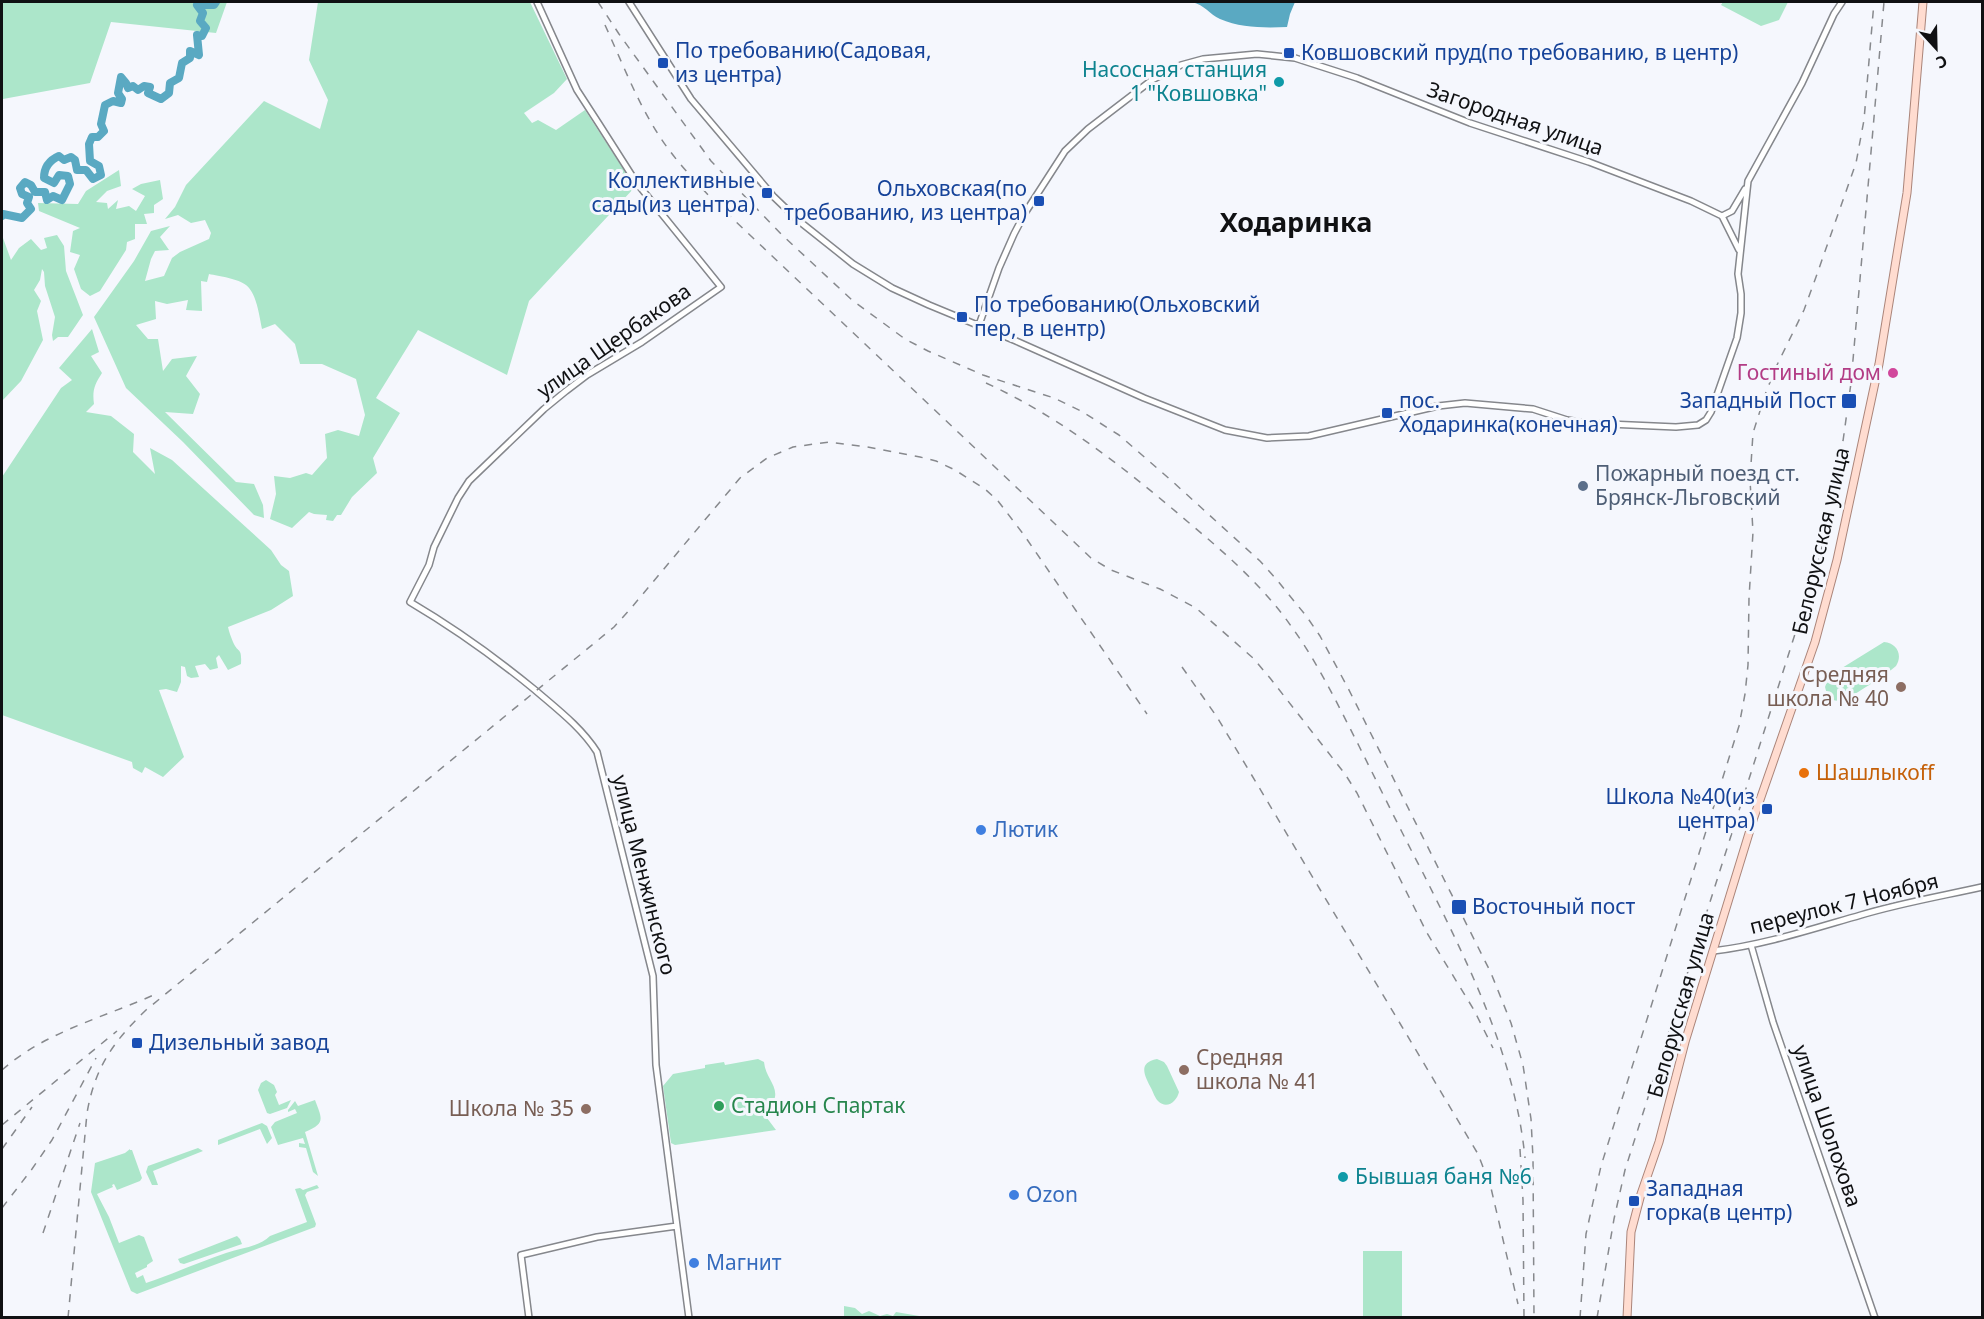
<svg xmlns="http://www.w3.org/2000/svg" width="1984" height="1319" viewBox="0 0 1984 1319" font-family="'Noto Sans',sans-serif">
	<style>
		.green { fill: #ace6ca }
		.water { fill: #5aa9c2 }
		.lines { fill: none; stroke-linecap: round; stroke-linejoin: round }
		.river { stroke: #5aa9c2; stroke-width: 8 }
		.minor-casing { stroke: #85878c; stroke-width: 8 }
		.major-casing { stroke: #ab857a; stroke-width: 9 }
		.minor { stroke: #fff; stroke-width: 5 }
		.major { stroke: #ffdcd0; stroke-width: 7 }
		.rail { stroke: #87898d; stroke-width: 1.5; stroke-dasharray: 8 8; stroke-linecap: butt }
		.transit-dot { fill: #1a4fb4; stroke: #f5f7fd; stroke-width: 2 }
		.culture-dot { fill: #0f9aa8; stroke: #f5f7fd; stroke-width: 2 }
		.hotel-dot { fill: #d1479c; stroke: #f5f7fd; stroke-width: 2 }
		.service-dot { fill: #5c6f8a; stroke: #f5f7fd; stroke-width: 2 }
		.education-dot { fill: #8d6e63; stroke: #f5f7fd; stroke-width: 2 }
		.food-dot { fill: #e8710a; stroke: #f5f7fd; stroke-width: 2 }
		.shop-dot { fill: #3f7fe0; stroke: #f5f7fd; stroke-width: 2 }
		.leisure-dot { fill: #2e9e5b; stroke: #f5f7fd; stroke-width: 2 }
		.labels { text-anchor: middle; stroke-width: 6; stroke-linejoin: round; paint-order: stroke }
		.transit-label { font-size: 21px; fill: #164399; stroke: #f5f7fd; text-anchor: start }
		.culture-label { font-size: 21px; fill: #0d838f; stroke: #f5f7fd; text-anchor: end }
		.street-label { font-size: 21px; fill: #101113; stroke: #f5f7fd }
		.hotel-label { font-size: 21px; fill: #b23c85; stroke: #f5f7fd; text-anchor: end }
		.service-label { font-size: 21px; fill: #4e5e75; stroke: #f5f7fd; text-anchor: start }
		.education-label { font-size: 21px; fill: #785e54; stroke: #f5f7fd; text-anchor: end }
		.food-label { font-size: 21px; fill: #c56008; stroke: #f5f7fd; text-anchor: start }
		.shop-label { font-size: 21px; fill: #366cbe; stroke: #f5f7fd; text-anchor: start }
		.leisure-label { font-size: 21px; fill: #27864d; stroke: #f5f7fd; text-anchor: start }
		.district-label { font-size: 27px; font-weight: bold; fill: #101113; stroke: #f5f7fd }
	</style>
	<rect width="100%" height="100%" fill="#f5f7fd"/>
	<path class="green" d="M 2,2 L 227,2 L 216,33 L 111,22 L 90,83 L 3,99 L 2,103 Z
		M 318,2 L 530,2 L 567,79 L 554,93 L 524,113 L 532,123 L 538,120 L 556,130 L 585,110 L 635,187 L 529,301 L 507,375 L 418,330 L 376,398 L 400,413 L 373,458 L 377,473 L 352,497 L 341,515 L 337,515 L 333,521 L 326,520 L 327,515 L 314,514 L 309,512 L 292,528 L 270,519 L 276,494 L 274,476 L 290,478 L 306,473 L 312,475 L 327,458 L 325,434 L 338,430 L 359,436 L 365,415 L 356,379 L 322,364 L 300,364 L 295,344 L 275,324 L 262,329 C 259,315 257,294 246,285 C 239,279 219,276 209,274 L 207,282 L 201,281 L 202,311 L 186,310 L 188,300 L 167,304 L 155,301 L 156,319 L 136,325 L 148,339 L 158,339 L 163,371 L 172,359 L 197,356 L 186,376 L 200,394 L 193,414 L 165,412 L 236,482 L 254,484 L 263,505 L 264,518 L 254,515 L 183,442 L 126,388 L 94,317 L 134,261 L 151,231 L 170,226 L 160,237 L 169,250 L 155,251 L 151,259 L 145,281 L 164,276 L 172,258 L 180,252 L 209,239 L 211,233 L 205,220 L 191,223 L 178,215 L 165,219 L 175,207 L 186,185 L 264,101 L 320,129 L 328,100 L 309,60 Z
		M 1723,2 L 1788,2 L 1779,20 L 1761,26 L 1721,5 Z
		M 119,170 L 121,186 L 107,191 L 96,202 L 107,203 L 108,209 L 118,200 L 116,209 L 129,206 L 136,211 L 145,196 L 132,189 L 141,184 L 160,180 L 163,199 L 154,205 L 154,213 L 144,214 L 147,224 L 135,224 L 135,239 L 127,242 L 126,250 L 100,291 L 90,296 L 81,289 L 74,269 L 80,255 L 70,252 L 73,231 L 80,228 L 39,211 L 38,203 L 78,204 L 86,191 Z
		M 57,235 L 64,246 L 66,271 L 83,315 L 68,337 L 58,337 L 53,341 L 52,335 L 55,317 L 45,286 L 44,272 L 42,269 L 40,280 L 34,290 L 41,301 L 37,311 L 43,340 L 21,381 L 2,401 L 2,242 L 3,238 L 11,260 L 19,248 L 31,239 L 41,250 L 47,248 L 44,238 Z
		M 92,329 L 99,352 L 91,356 L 102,373 C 95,384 92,390 94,404 L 86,412 L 111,416 L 134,434 L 133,452 L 155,474 L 150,448 L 172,460 L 271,550 L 281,565 L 289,571 L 293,596 L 271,610 L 228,627 C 229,632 231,637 233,642 C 238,654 242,646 241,664 L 228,670 L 219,655 L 216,658 L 218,668 L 210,670 L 205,664 L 195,666 L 199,677 L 191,678 L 187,676 L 185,667 L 181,666 L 181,682 L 177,692 L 166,689 L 159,690 L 184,757 L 163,777 L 145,767 L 142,773 L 133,768 L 132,762 L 2,715 L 2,477 L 61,388 L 72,380 L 59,368 Z
		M 1884,642 C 1897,643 1903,655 1896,666 C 1888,673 1851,698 1842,700 C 1832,703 1827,696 1825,687 L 1829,676 Z
		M 758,1059 L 764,1062 C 766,1083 787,1089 766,1113 L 767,1118 L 776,1130 L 675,1145 L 671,1143 L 663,1086 L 673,1074 L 705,1068 L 705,1065 L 724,1062 L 725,1065 Z
		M 1157,1059 L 1164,1062 L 1167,1066 L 1179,1092 C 1177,1101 1167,1110 1158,1101 C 1155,1098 1153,1092 1151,1088 C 1145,1076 1137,1063 1157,1059 Z
		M 266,1080 L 274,1085 L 277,1092 L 275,1095 L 279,1105 L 291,1100 L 287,1108 L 270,1114 L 267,1113 L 258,1090 L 261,1083 Z
		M 315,1100 C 322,1119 326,1123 305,1132 L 318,1176 L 313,1172 L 306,1148 L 299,1147 L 299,1143 L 305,1144 L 303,1138 L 278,1145 L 271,1127 L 275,1122 L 297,1113 L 295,1109 L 288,1112 L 288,1110 L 295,1101 L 298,1106 Z
		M 262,1123 L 267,1126 L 272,1138 L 267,1144 L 260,1129 L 218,1145 L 218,1140 Z
		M 198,1148 L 203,1151 L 153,1171 L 158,1185 L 152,1185 L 146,1172 L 148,1166 Z
		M 130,1149 L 130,1150 L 132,1150 L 142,1178 L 140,1181 L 117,1190 L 114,1184 L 112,1185 L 113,1187 L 97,1194 L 109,1217 L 119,1243 L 139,1235 L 144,1237 L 153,1261 L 147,1265 L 147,1267 L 135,1273 L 137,1278 L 143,1275 L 146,1283 C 173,1274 199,1262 226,1253 C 241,1248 259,1247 270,1236 L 307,1222 L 295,1189 L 300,1188 L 303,1190 L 317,1185 L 319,1188 L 307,1192 L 305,1195 L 316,1224 L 315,1227 L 137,1294 L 131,1291 L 91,1192 L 95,1163 L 125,1153 Z
		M 237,1236 L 240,1239 L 242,1244 L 184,1264 L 180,1263 L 178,1259 Z
		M 1363,1251 L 1402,1251 L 1402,1317 L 1363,1317 Z
		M 844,1306 L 855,1308 L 862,1314 L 869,1311 L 880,1316 L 887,1314 L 893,1316 L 896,1312 L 925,1317 L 844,1317 Z"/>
	<path class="water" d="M 1192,2 L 1295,2 L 1290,14 L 1287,27 C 1265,28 1241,28 1220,19 C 1209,14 1205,5 1192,2 Z"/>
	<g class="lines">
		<path class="river" d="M 2,216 L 3,214 L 22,218 L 31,209 L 27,203 L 29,197 L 22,194 L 20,188 L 25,182 L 31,185 L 35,192 L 45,192 L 47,200 L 53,196 L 62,200 L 70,184 L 68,176 L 59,175 L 54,183 L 44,178 C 44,167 50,160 59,156 L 64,160 L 71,157 L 75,160 L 77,170 L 86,170 L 93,179 L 101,175 L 99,166 L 90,161 L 89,144 L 92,137 L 98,137 L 104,131 L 101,124 L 105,105 L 113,101 L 121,103 L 122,99 L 118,93 L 121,77 L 126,83 L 128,88 L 133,86 L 138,90 L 144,86 L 150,87 L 148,93 L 161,99 L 169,93 L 170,83 L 179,78 L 182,63 L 190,58 L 190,51 L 199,55 L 197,35 L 202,36 L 206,28 L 200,21 L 203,13 L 197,5 L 214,5 L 216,2"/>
		<defs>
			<path id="minor" d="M 537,2 L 577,90 L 599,124 L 636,182 L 721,287 L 642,342 L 587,375 L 566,391 L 544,409 L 469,481 L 458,498 L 434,547 L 429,565 L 410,602 C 454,628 496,658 535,690 C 557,709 581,727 597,752 L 653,976 L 656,1065 L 689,1318
				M 629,2 L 691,99 L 774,197 L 799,221 L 853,264 L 892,288 L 929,305 L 1016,341 L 1144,398 L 1225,430 L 1267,438 L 1309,436 L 1438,406 L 1465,403 L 1533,409 L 1567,420 L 1586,423 L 1676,427 L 1698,425 L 1706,420 L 1711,412 L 1737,338 L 1741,313 L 1741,294 L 1738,274 L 1748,181 L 1802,83 L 1834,14 L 1842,2
				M 1722,216 L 1732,211 L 1745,189
				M 1722,216 L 1739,250
				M 979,325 L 999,268 L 1014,234 L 1025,213 L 1065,151 L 1088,129 L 1152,80 L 1181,65 L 1203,59 L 1257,54 L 1295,58 L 1357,78 L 1470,123 L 1589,162 L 1691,201 L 1722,216
				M 1751,945 L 1773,1022 L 1875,1318
				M 1713,951 C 1764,945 1812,929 1861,915 C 1901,903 1942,896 1982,887
				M 529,1318 L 521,1255 L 597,1237 L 677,1226"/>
			<path id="major" d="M 1627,1318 L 1631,1232 L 1641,1194 L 1659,1142 L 1685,1042 L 1754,817 L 1815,642 L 1837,560 L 1879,364 L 1907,193 L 1923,2"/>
		</defs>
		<use href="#minor" class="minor-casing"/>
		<use href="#major" class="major-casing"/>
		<use href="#minor" class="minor"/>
		<use href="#major" class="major"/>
		<path class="rail" d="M 598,2 L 619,34 L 711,161 L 781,234 L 852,300 L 905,339 L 928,351 L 983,375 L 1054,398 L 1081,411 L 1119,435 L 1173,482 L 1260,561 L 1277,580 L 1307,617 L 1320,636 L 1348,688 L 1491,973 L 1511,1023 L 1523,1065 L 1531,1119 L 1533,1158 L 1534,1318
			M 605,25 C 622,62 637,102 660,137 C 675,160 694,180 713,200 L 1091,558 L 1111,570 L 1160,589 L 1196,608 L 1253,658 L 1270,678 L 1345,774 L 1357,793 L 1427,933 L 1474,1010 L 1493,1048
			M 986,383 C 1060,417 1125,468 1188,522 C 1225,553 1263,586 1291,626 C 1318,663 1338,705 1359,746 C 1380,788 1401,831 1423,873 C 1468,963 1515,1056 1525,1158
			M 1182,667 L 1217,717 L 1478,1154 L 1491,1188 L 1518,1304
			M 2,1070 C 46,1031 106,1017 158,993
			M 2,1125 L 117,1031
			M 2,1149 L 32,1107
			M 1520,1149 L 1523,1200 L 1524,1318
			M 2,1208 L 32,1169 L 52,1140 L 96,1058
			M 43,1233 L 80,1123
			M 68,1318 L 87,1113 C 95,1067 113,1042 146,1010 L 614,627 L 632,607 L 740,478 L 767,458 L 793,447 L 829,442 L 867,447 L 920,457 L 936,461 L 955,470 L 985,489 L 998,501 L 1024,535 L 1147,714
			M 1580,1318 L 1586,1234 L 1601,1166 L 1739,726 L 1745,694 L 1748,665 L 1749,598 L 1753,532 L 1750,480 L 1753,433 L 1766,392 L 1777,365 L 1804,310 L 1816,277 L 1856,163 L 1864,120 L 1874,2
			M 1597,1318 L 1614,1219 L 1625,1170 L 1821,552 L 1843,441 L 1851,383 L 1884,2"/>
	</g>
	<g class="transit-dot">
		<rect x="1283" y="47" width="12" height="12" rx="3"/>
		<rect x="657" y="57" width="12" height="12" rx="3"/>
		<rect x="761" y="187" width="12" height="12" rx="3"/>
		<rect x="1033" y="195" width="12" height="12" rx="3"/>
		<rect x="956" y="311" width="12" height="12" rx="3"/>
		<rect x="1841" y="393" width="16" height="16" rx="3"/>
		<rect x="1381" y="407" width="12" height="12" rx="3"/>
		<rect x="1761" y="803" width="12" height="12" rx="3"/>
		<rect x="1451" y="899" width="16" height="16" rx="3"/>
		<rect x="131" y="1037" width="12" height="12" rx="3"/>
		<rect x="1628" y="1195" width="12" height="12" rx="3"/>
	</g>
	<g class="culture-dot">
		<circle cx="1279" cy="82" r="6"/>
		<circle cx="1343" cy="1177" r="6"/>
	</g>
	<circle class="hotel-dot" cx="1893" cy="373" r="6"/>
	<circle class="service-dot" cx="1583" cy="486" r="6"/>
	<g class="education-dot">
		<circle cx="1901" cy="687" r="6"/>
		<circle cx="1184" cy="1070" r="6"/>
		<circle cx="586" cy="1109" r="6"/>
	</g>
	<circle class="food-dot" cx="1804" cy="773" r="6"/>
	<g class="shop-dot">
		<circle cx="981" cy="830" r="6"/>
		<circle cx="1014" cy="1195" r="6"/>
		<circle cx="694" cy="1263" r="6"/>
	</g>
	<circle class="leisure-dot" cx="719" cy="1106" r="6"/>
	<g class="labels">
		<g class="transit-label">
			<text x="675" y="58">По требованию(Садовая,<tspan x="675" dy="24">из центра)</tspan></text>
			<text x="1301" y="60">Ковшовский пруд(по требованию, в центр)</text>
			<text x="755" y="188" text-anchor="end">Коллективные<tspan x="755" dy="24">сады(из центра)</tspan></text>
			<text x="1027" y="196" text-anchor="end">Ольховская(по<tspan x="1027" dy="24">требованию, из центра)</tspan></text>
			<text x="974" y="312">По требованию(Ольховский<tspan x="974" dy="24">пер, в центр)</tspan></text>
			<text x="1399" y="408">пос.<tspan x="1399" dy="24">Ходаринка(конечная)</tspan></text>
			<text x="1836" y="408" text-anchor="end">Западный Пост</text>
			<text x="1755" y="804" text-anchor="end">Школа №40(из<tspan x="1755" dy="24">центра)</tspan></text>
			<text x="1472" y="914">Восточный пост</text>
			<text x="149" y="1050">Дизельный завод</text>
			<text x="1646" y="1196">Западная<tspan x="1646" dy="24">горка(в центр)</tspan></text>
		</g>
		<g class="culture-label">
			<text x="1267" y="77">Насосная станция<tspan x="1267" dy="24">1 "Ковшовка"</tspan></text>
			<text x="1355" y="1184" text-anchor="start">Бывшая баня №6</text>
		</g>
		<g class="street-label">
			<text transform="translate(1515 119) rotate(19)" y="7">Загородная улица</text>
			<text transform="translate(614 341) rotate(-35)" y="7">улица Щербакова</text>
			<text transform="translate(1821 541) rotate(-77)" y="7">Белорусская улица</text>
			<text transform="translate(644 875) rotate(76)" y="7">улица Менжинского</text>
			<text transform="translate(1844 904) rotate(-14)" y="7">переулок 7 Ноября</text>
			<text transform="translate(1681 1005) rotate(-74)" y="7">Белорусская улица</text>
			<text transform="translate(1827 1126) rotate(71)" y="7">улица Шолохова</text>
		</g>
		<g class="hotel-label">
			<text x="1881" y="380">Гостиный дом</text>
		</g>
		<g class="service-label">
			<text x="1595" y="481">Пожарный поезд ст.<tspan x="1595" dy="24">Брянск-Льговский</tspan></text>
		</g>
		<g class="education-label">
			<text x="1889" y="682">Средняя<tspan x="1889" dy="24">школа № 40</tspan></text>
			<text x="1196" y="1065" text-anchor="start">Средняя<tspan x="1196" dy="24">школа № 41</tspan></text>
			<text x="574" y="1116">Школа № 35</text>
		</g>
		<g class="food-label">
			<text x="1816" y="780">Шашлыкоff</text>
		</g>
		<g class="shop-label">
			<text x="993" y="837">Лютик</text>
			<text x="1026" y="1202">Ozon</text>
			<text x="706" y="1270">Магнит</text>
		</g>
		<g class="leisure-label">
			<text x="731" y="1113">Стадион Спартак</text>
		</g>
		<g class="district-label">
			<text x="1296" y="232">Ходаринка</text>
		</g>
	</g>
	<rect width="1984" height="1319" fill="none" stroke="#101113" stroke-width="6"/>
	<g transform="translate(1936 48) rotate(158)" stroke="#f5f7fd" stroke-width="4.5" paint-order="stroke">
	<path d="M0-4.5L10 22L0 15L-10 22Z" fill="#101113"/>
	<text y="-9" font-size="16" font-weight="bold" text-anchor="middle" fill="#101113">С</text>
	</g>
</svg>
